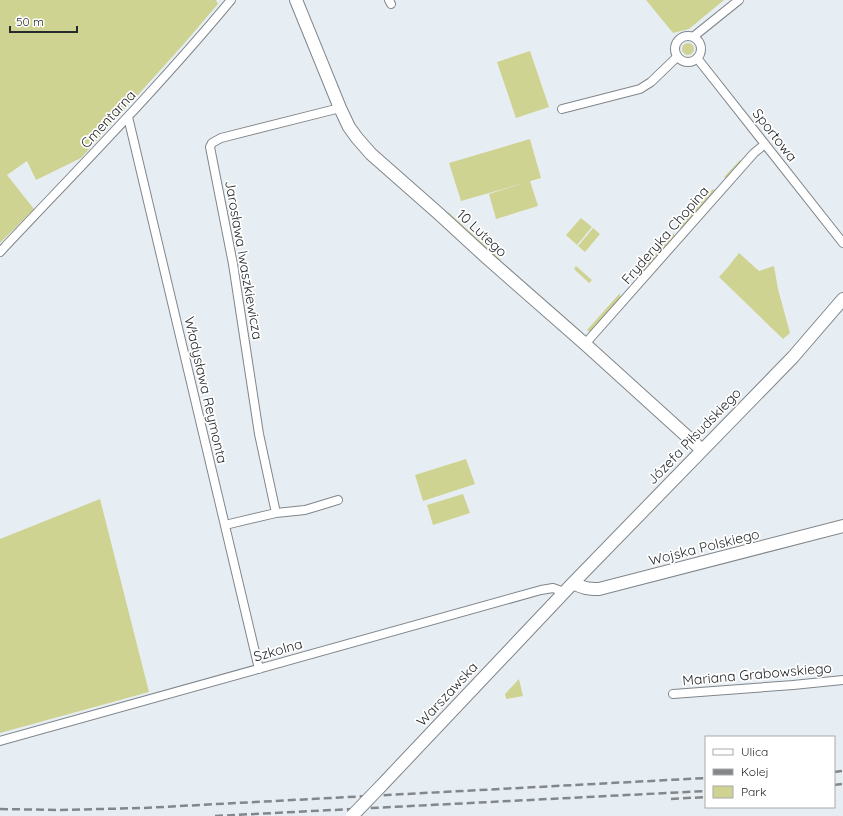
<svg xmlns="http://www.w3.org/2000/svg" width="843" height="816" viewBox="0 0 843 816" font-family="Quicksand,sans-serif">
	<style>
		.green { fill: #ced391 }
		.lines { fill: none; stroke-linecap: round; stroke-linejoin: round }
		.street-casing { stroke: #80868b; stroke-width: 10 }
		.secondary-casing { stroke: #80868b; stroke-width: 14 }
		.street { stroke: #fff; stroke-width: 8 }
		.secondary { stroke: #fff; stroke-width: 12 }
		.rail { stroke: #83878a; stroke-width: 2.5; stroke-dasharray: 8 4; stroke-linecap: butt }
		.secondary-bridge-casing { stroke: #80868b; stroke-width: 14; stroke-linecap: butt }
		.secondary-bridge { stroke: #fff; stroke-width: 12 }
		.labels { text-anchor: middle; stroke-width: 3.5; stroke-linejoin: round; paint-order: stroke }
		.street-label { font-size: 14px; fill: #27292b; stroke: #fff }
	</style>
	<rect width="100%" height="100%" fill="#e7eef3"/>
	<path class="green" d="M 0,0 L 216,0 L 218,4 L 182,46 L 81,158 L 36,180 L 27,161 L 7,175 L 34,209 L 0,243 Z
		M 646,0 L 724,0 L 689,29 L 673,33 Z
		M682 49a6 6 0 1 1 12 0a6 6 0 1 1-12 0Z
		M 530,51 L 549,107 L 516,118 L 497,62 Z
		M 530,139 L 541,178 L 461,201 L 449,163 Z
		M 740,160 L 742,162 L 727,179 L 724,177 Z
		M 530,181 L 538,206 L 496,219 L 489,194 Z
		M 713,189 L 716,191 L 683,228 L 678,229 Z
		M 448,212 L 501,260 L 499,261 L 446,214 Z
		M 581,218 L 592,227 L 577,245 L 566,235 Z
		M 593,228 L 600,234 L 585,252 L 578,246 Z
		M 674,233 L 674,238 L 642,275 L 639,275 L 637,274 Z
		M 739,253 L 759,271 L 774,266 L 778,289 L 790,333 L 783,339 L 719,277 L 728,267 Z
		M 576,266 L 592,280 L 589,283 L 574,269 Z
		M 620,293 L 620,299 L 591,333 L 587,330 Z
		M 549,303 L 582,332 L 581,333 L 548,304 Z
		M 466,459 L 475,484 L 423,501 L 415,475 Z
		M 463,494 L 470,513 L 433,525 L 427,505 Z
		M 100,499 L 149,692 L 0,733 L 0,539 Z
		M 519,679 L 523,696 L 506,699 L 505,694 Z"/>
	<g class="lines">
		<defs>
			<path id="street" d="M 389,0 L 391,4
				M675 49a13 13 0 1 1 26 0a13 13 0 1 1-26 0Z
				M 693,37 L 739,0
				M 697,58 L 843,243
				M 562,109 L 640,89 L 651,82 L 677,57
				M 128,117 L 259,669
				M 0,252 C 78,169 158,88 231,0
				M 585,344 L 754,153 L 765,144
				M 276,513 L 259,434 L 233,264 L 210,147 L 212,143 L 221,138 L 340,108
				M 225,525 L 276,513 L 305,510 L 338,500
				M 673,694 L 793,685 L 843,680
				M 0,741 L 541,590 L 553,588 L 564,592"/>
			<path id="secondary" d="M 296,0 L 340,108 L 349,127 L 357,138 L 371,154 L 438,213 L 487,258 L 585,344 L 702,450
				M 573,583 C 582,588 588,589 599,589 L 843,526
				M 381,786 L 573,583 L 793,357 L 843,299"/>
		</defs>
		<use href="#street" class="street-casing"/>
		<use href="#secondary" class="secondary-casing"/>
		<use href="#street" class="street"/>
		<use href="#secondary" class="secondary"/>
		<path class="rail" d="M 834,772 L 843,771
			M 834,785 L 843,784
			M 671,799 L 706,797
			M 0,809 L 59,810 L 143,808 L 706,778
			M 215,816 L 706,791"/>
		<defs>
			<path id="secondary-bridge" d="M 352,816 L 381,786"/>
		</defs>
		<use href="#secondary-bridge" class="secondary-bridge-casing"/>
		<use href="#secondary-bridge" class="secondary-bridge"/>
	</g>
	<g class="labels">
		<g class="street-label">
			<text transform="translate(108 119) rotate(-47)" y="5">Cmentarna</text>
			<text transform="translate(775 135) rotate(52)" y="5">Sportowa</text>
			<text transform="translate(482 233) rotate(43)" y="5">10 Lutego</text>
			<text transform="translate(665 235) rotate(-49)" y="5">Fryderyka Chopina</text>
			<text transform="translate(244 260) rotate(80)" y="5">Jarosława Iwaszkiewicza</text>
			<text transform="translate(206 390) rotate(77)" y="5">Władysława Reymonta</text>
			<text transform="translate(694 436) rotate(-46)" y="5">Józefa Piłsudskiego</text>
			<text transform="translate(704 547) rotate(-14)" y="5">Wojska Polskiego</text>
			<text transform="translate(278 650) rotate(-16)" y="5">Szkolna</text>
			<text transform="translate(757 674) rotate(-5)" y="5">Mariana Grabowskiego</text>
			<text transform="translate(447 694) rotate(-47)" y="5">Warszawska</text>
		</g>
	</g>
	<rect x="705" y="736" width="130" height="72" fill="#ffffff" stroke="#a9a9aa"/>
	<rect x="713" y="749" width="20" height="6" fill="#ffffff" stroke="#a9a9aa"/>
	<text x="741" y="756" font-size="12" fill="#27292b">Ulica</text>
	<rect x="713" y="769" width="20" height="6" fill="#83878a" stroke="#a9a9aa"/>
	<text x="741" y="776" font-size="12" fill="#27292b">Kolej</text>
	<rect x="713" y="786" width="20" height="12" fill="#ced391" stroke="#a9a9aa"/>
	<text x="741" y="796" font-size="12" fill="#27292b">Park</text>
	<path d="M10 26v6h67v-6" fill="none" stroke="#27292b" stroke-width="2"/>
	<text x="16" y="26" font-size="12" fill="#27292b" stroke="#ffffff" stroke-width="3" paint-order="stroke">50 m</text>
</svg>
